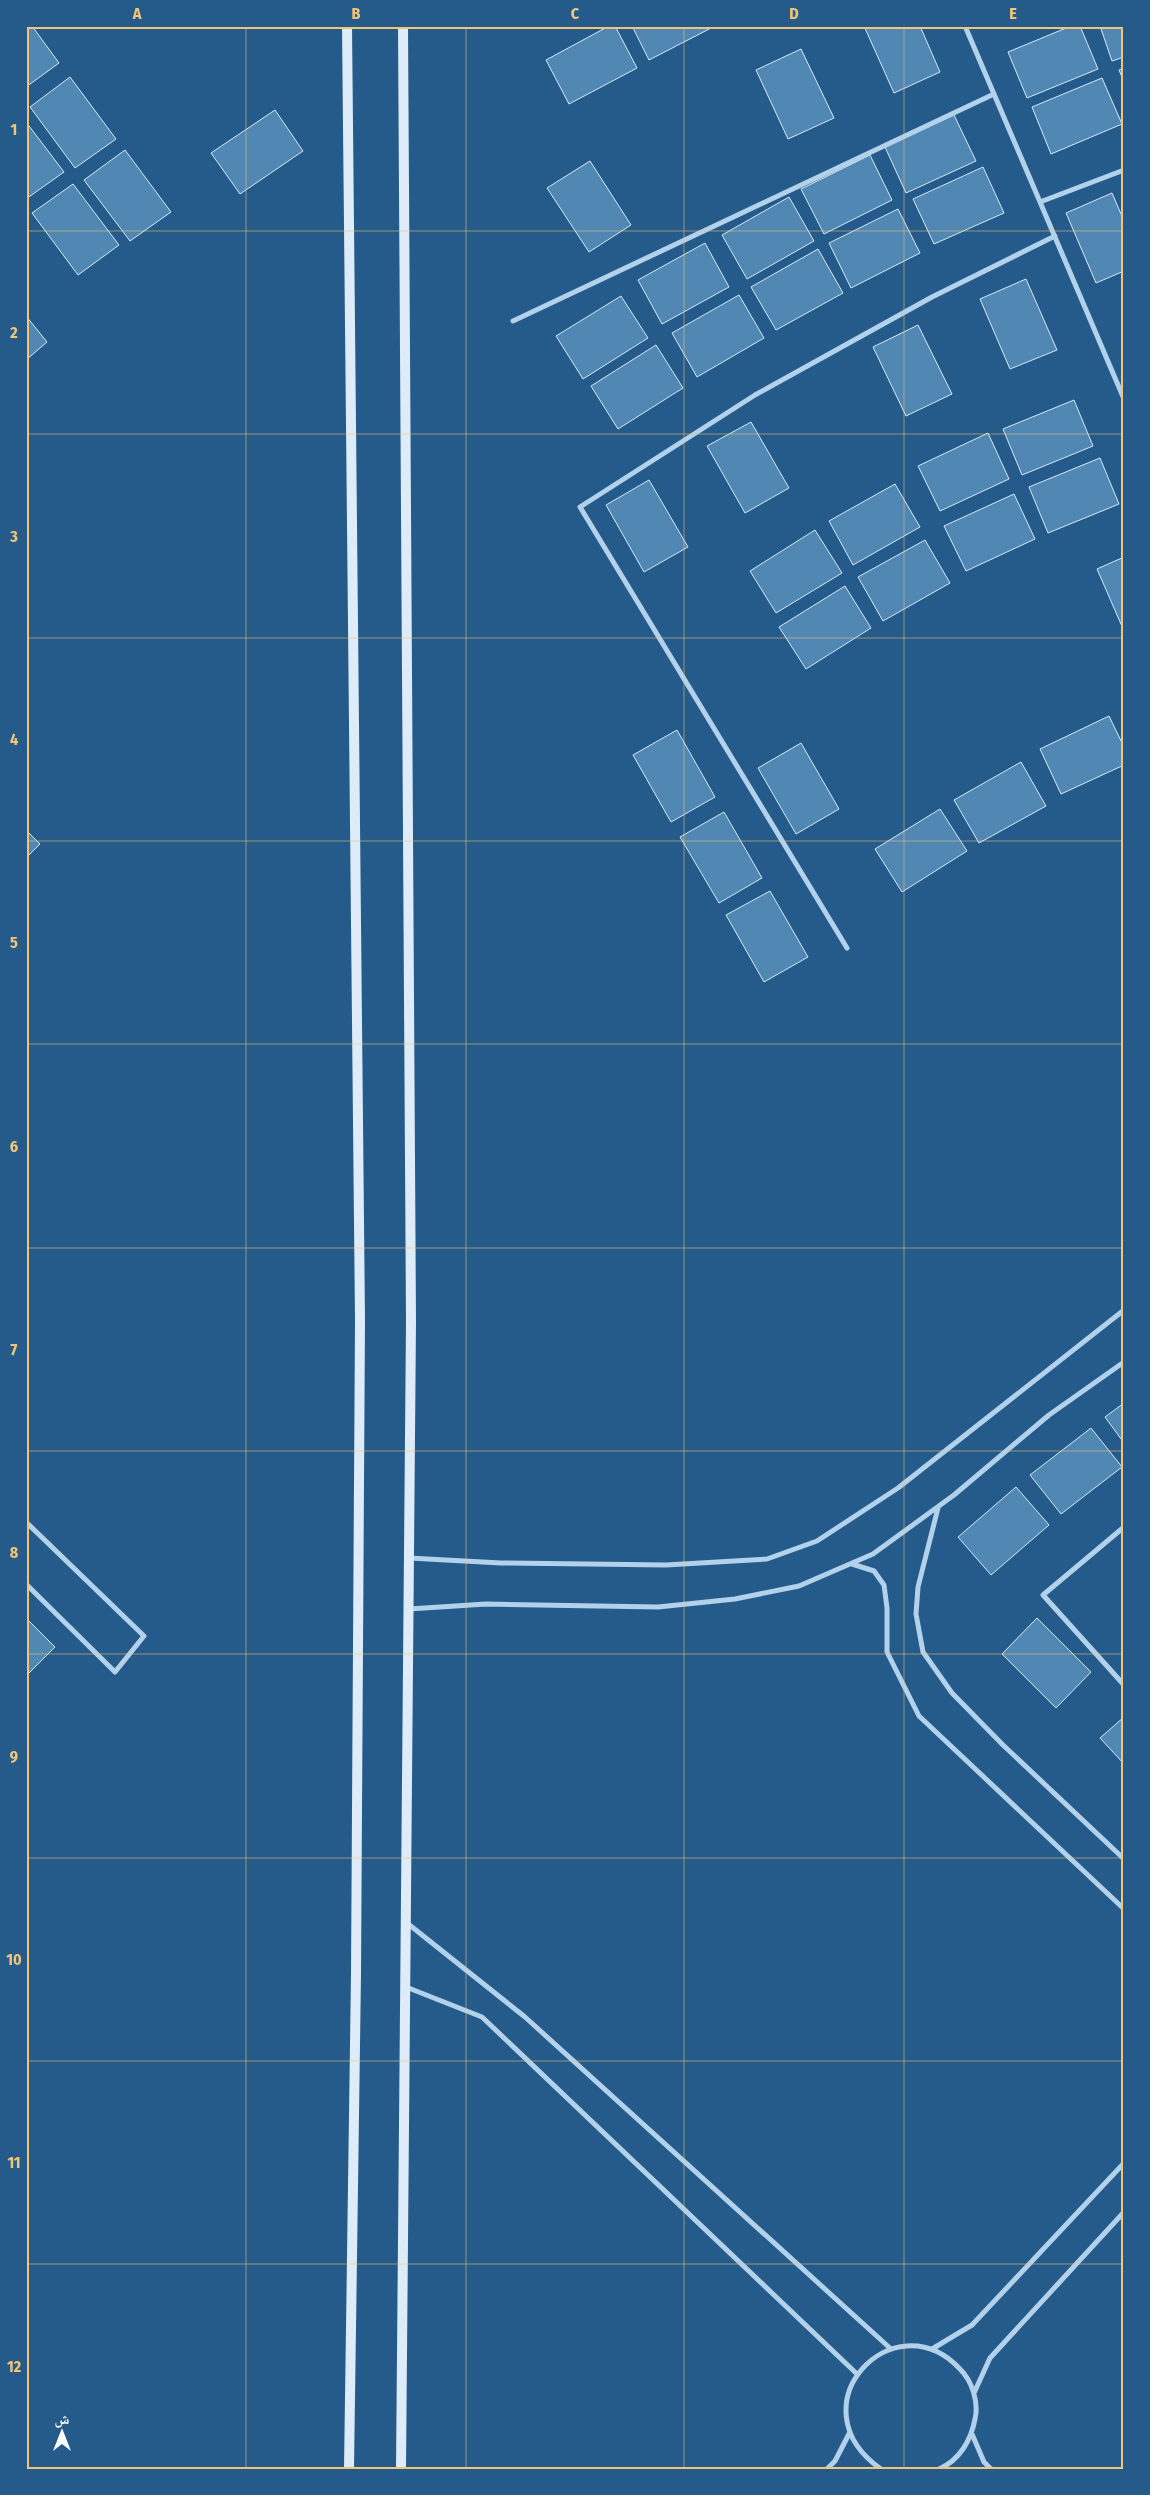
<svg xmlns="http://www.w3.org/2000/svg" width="1150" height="2495" viewBox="0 0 1150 2495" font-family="'Fira Sans Condensed','Noto Naskh Arabic',sans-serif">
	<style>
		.building { fill: #5187b3; stroke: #d7e9f8 }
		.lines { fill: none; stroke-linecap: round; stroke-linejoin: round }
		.minor { stroke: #b2d1ea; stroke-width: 5 }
		.secondary { stroke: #ddecf8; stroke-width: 10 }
		.grid { fill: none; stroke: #f4c476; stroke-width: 1; stroke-opacity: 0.55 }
		.neatline { fill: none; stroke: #f4c476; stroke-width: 2 }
		.grid-label { font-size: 16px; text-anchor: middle; font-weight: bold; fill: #f4c476 }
	</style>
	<rect width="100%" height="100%" fill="#255b8b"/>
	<path class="building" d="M 26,26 L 32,26 L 59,63 L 26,87 Z
		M 609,26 L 615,26 L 637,68 L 569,104 L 546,60 Z
		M 632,26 L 715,26 L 649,60 Z
		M 864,26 L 920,26 L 940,72 L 894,93 Z
		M 1071,26 L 1080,26 L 1098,69 L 1027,98 L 1008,52 Z
		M 1100,26 L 1124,26 L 1124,57 L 1112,61 Z
		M 801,49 L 834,118 L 788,139 L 756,70 Z
		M 1124,68 L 1124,82 L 1119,70 Z
		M 70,77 L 116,139 L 75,168 L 30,107 Z
		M 1102,78 L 1122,124 L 1051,154 L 1032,107 Z
		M 275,110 L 303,151 L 240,194 L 211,153 Z
		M 954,115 L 976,161 L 906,193 L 885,147 Z
		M 26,122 L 64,172 L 26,199 Z
		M 125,150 L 171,212 L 130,241 L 84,180 Z
		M 870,155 L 892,200 L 824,234 L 801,189 Z
		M 590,161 L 631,225 L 589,252 L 547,188 Z
		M 983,167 L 1004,213 L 934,244 L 913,199 Z
		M 73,184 L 119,245 L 78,275 L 32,213 Z
		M 1112,193 L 1124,221 L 1124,271 L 1096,283 L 1066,213 Z
		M 789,197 L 814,241 L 747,279 L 722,235 Z
		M 898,209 L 920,253 L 851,288 L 829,243 Z
		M 705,243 L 729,287 L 662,324 L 638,280 Z
		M 818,249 L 843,293 L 776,330 L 751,287 Z
		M 1026,279 L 1057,350 L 1010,369 L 980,299 Z
		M 739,295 L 764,338 L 697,377 L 672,333 Z
		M 621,296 L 648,338 L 583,379 L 556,336 Z
		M 26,316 L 47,342 L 26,360 Z
		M 918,325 L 952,394 L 906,416 L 873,347 Z
		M 656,345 L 683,388 L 618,429 L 591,386 Z
		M 1074,400 L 1093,446 L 1022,475 L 1003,429 Z
		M 751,422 L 789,488 L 745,513 L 707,446 Z
		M 988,433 L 1009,479 L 940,511 L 918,466 Z
		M 1100,458 L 1119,504 L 1048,533 L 1029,487 Z
		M 649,480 L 688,547 L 644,572 L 606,505 Z
		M 895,484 L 920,527 L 853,565 L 829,521 Z
		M 1014,494 L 1035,539 L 966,571 L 944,526 Z
		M 815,530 L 842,573 L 776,613 L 750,571 Z
		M 925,540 L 950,583 L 883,621 L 858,577 Z
		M 1124,557 L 1124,631 L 1097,569 Z
		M 845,586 L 871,628 L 806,669 L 779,627 Z
		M 1109,716 L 1124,747 L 1124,765 L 1061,794 L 1040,749 Z
		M 677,730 L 715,797 L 671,822 L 633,755 Z
		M 801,743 L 839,809 L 796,834 L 758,768 Z
		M 1021,762 L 1046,806 L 979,843 L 954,800 Z
		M 940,809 L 967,851 L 902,892 L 875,849 Z
		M 724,812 L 762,878 L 719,903 L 680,837 Z
		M 26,830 L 40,844 L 26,858 Z
		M 770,891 L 808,957 L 764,982 L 726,915 Z
		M 1124,1403 L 1124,1443 L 1105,1417 Z
		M 1091,1428 L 1122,1467 L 1061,1514 L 1030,1475 Z
		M 1016,1487 L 1049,1525 L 991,1575 L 958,1537 Z
		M 26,1618 L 55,1647 L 26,1676 Z
		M 1037,1618 L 1091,1672 L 1056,1708 L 1002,1654 Z
		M 1124,1717 L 1124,1764 L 1100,1738 Z"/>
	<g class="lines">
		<path class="minor" d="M 965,26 L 1124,399
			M 1040,202 L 1124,170
			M 513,321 L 994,94
			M 847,948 L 580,507 L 755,395 L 932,297 L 1055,236
			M 938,1508 L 918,1587 L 916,1614 L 923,1652 L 952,1693 L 1003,1745 L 1124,1859
			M 26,1522 L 144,1636 L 115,1672 L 26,1584
			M 1124,1527 L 1043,1595 L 1124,1685
			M 409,1558 L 501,1563 L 666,1565 L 767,1559 L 817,1541 L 898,1488 L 1124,1310
			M 852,1564 L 874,1571 L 884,1585 L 887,1608 L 887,1652 L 919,1716 L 1124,1909
			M 409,1609 L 486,1604 L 658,1607 L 735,1599 L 799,1586 L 873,1554 L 954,1495 L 1049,1415 L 1124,1362
			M 407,1923 L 525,2017 L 891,2349
			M 406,1987 L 482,2017 L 857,2374
			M 932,2349 L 972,2325 L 1124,2163
			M 974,2393 L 990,2358 L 1124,2212
			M 972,2434 L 984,2462 L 991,2469
			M 827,2469 L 835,2461 L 850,2432
			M 881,2469 C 792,2407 893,2298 960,2369 C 972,2381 979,2402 975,2419 C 971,2440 960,2460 939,2469"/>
		<path class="secondary" d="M 347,26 L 360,1321 L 356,1974 L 349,2469
			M 401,2469 L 411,1322 L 403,26"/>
	</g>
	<path class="grid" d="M 246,26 L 246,2469M 466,26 L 466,2469M 684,26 L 684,2469M 904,26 L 904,2469M 26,231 L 1124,231M 26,434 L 1124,434M 26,638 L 1124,638M 26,841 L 1124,841M 26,1044 L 1124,1044M 26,1248 L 1124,1248M 26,1451 L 1124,1451M 26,1654 L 1124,1654M 26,1858 L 1124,1858M 26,2061 L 1124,2061M 26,2264 L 1124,2264"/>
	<rect width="1150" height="2495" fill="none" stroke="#255b8b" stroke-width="55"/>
	<g transform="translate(62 2432)" stroke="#255b8b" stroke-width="4" paint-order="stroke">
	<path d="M0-4L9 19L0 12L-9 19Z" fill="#ffffff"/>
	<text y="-8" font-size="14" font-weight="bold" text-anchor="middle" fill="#ffffff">ش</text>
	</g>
	<rect x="28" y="28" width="1094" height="2440" class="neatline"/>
	<g class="grid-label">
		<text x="137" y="19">A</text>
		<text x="356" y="19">B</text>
		<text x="575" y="19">C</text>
		<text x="794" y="19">D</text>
		<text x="1013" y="19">E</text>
		<text x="14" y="135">1</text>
		<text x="14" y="338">2</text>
		<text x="14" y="542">3</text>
		<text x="14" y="745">4</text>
		<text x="14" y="948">5</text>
		<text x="14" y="1152">6</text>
		<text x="14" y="1355">7</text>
		<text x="14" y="1558">8</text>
		<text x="14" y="1762">9</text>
		<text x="14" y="1965">10</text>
		<text x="14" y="2168">11</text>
		<text x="14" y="2372">12</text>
	</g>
</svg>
